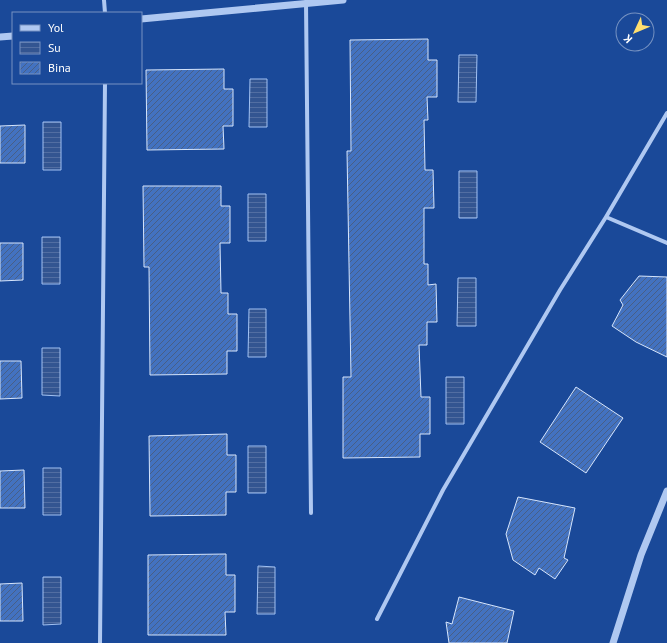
<svg xmlns="http://www.w3.org/2000/svg" width="667" height="643" viewBox="0 0 667 643" font-family="'PT Sans',sans-serif">
	<style>
		.water { fill: url(#water-rules); stroke: #a2c2f3 }
		.building { fill: url(#building-hatch); stroke: #d6e5fc }
		.lines { fill: none; stroke-linecap: round; stroke-linejoin: round }
		.minor { stroke: #afc8f1; stroke-width: 4 }
		.tertiary { stroke: #afc8f1; stroke-width: 7 }
	</style>
	<defs>
		<pattern id="water-rules" width="6" height="5" patternUnits="userSpaceOnUse"><rect width="6" height="5" fill="#335591"/><path d="M0 2.5h6" fill="none" stroke="#526ea2"/></pattern>
		<pattern id="building-hatch" width="6" height="6" patternUnits="userSpaceOnUse"><rect width="6" height="6" fill="#4372c0"/><path d="M-1 1l2-2M0 6l6-6M5 7l2-2" fill="none" stroke="#485f86"/></pattern>
	</defs>
	<rect width="100%" height="100%" fill="#1a4999"/>
	<path class="water" d="M 459,55 L 477,55 L 476,102 L 458,102 Z
		M 250,79 L 267,79 L 267,127 L 249,127 Z
		M 43,122 L 61,122 L 61,170 L 43,170 Z
		M 459,171 L 477,171 L 477,218 L 459,218 Z
		M 248,194 L 266,194 L 266,241 L 248,241 Z
		M 42,237 L 60,237 L 60,284 L 42,284 Z
		M 458,278 L 476,278 L 476,326 L 457,326 Z
		M 249,309 L 266,309 L 266,357 L 248,357 Z
		M 42,348 L 60,348 L 60,396 L 42,395 Z
		M 446,377 L 464,377 L 464,424 L 446,424 Z
		M 248,446 L 266,446 L 266,493 L 248,493 Z
		M 43,468 L 61,468 L 61,515 L 43,515 Z
		M 258,566 L 275,567 L 275,614 L 257,614 Z
		M 43,577 L 61,577 L 61,624 L 43,625 Z"/>
	<path class="building" d="M 428,39 L 428,60 L 437,60 L 437,97 L 427,97 L 428,120 L 424,120 L 425,170 L 433,170 L 434,208 L 424,208 L 424,264 L 428,264 L 428,285 L 436,284 L 437,322 L 427,322 L 427,345 L 419,345 L 421,397 L 430,397 L 430,434 L 420,434 L 420,457 L 343,458 L 343,377 L 351,377 L 347,151 L 351,151 L 350,40 Z
		M 224,69 L 224,89 L 233,89 L 233,126 L 223,126 L 224,149 L 147,150 L 146,70 Z
		M 25,125 L 25,163 L 0,163 L 0,126 Z
		M 143,186 L 221,186 L 221,206 L 230,206 L 230,243 L 220,243 L 221,293 L 228,293 L 228,314 L 237,314 L 237,351 L 227,351 L 227,374 L 150,375 L 149,267 L 144,267 Z
		M 0,243 L 23,243 L 23,280 L 0,281 Z
		M 639,276 L 667,277 L 667,357 L 636,342 L 612,326 L 623,305 L 620,300 Z
		M 0,361 L 21,361 L 22,398 L 0,399 Z
		M 576,387 L 623,418 L 586,473 L 540,442 Z
		M 227,434 L 227,455 L 236,455 L 236,492 L 226,492 L 226,515 L 150,516 L 149,436 Z
		M 24,470 L 25,508 L 0,508 L 0,471 Z
		M 518,497 L 575,508 L 564,558 L 568,560 L 555,579 L 539,568 L 535,575 L 513,560 L 506,534 Z
		M 226,554 L 226,575 L 235,575 L 235,612 L 225,612 L 226,635 L 148,635 L 148,555 Z
		M 22,583 L 23,621 L 0,621 L 0,584 Z
		M 459,597 L 514,611 L 507,643 L 449,643 L 446,622 L 452,624 Z"/>
	<g class="lines">
		<path class="minor" d="M 104,0 L 105,13
			M 306,2 L 311,513
			M 667,113 L 606,217 L 667,243
			M 377,619 L 443,490 L 560,290 L 606,217
			M 100,643 L 105,83"/>
		<path class="tertiary" d="M 141,19 L 343,0
			M 0,37 L 13,36
			M 613,643 L 641,555 L 667,491"/>
	</g>
	<rect x="12" y="12" width="130" height="72" fill="#1a4999" stroke="#7692c2"/>
	<rect x="20" y="25" width="20" height="6" fill="#afc8f1" stroke="#7692c2"/>
	<text x="48" y="32" font-size="12" fill="#ffffff">Yol</text>
	<rect x="20" y="42" width="20" height="12" fill="url(#water-rules)" stroke="#7692c2"/>
	<text x="48" y="52" font-size="12" fill="#ffffff">Su</text>
	<rect x="20" y="62" width="20" height="12" fill="url(#building-hatch)" stroke="#7692c2"/>
	<text x="48" y="72" font-size="12" fill="#ffffff">Bina</text>
	<g transform="translate(635 32) rotate(226)"><circle r="19" fill="#1a4999" stroke="#7692c2"/>
	<path d="M0-3L7 15L0 10L-7 15Z" fill="#ffdf6f"/>
	<text y="-6" font-size="11" font-weight="bold" text-anchor="middle" fill="#ffffff">K</text>
	</g>
</svg>
